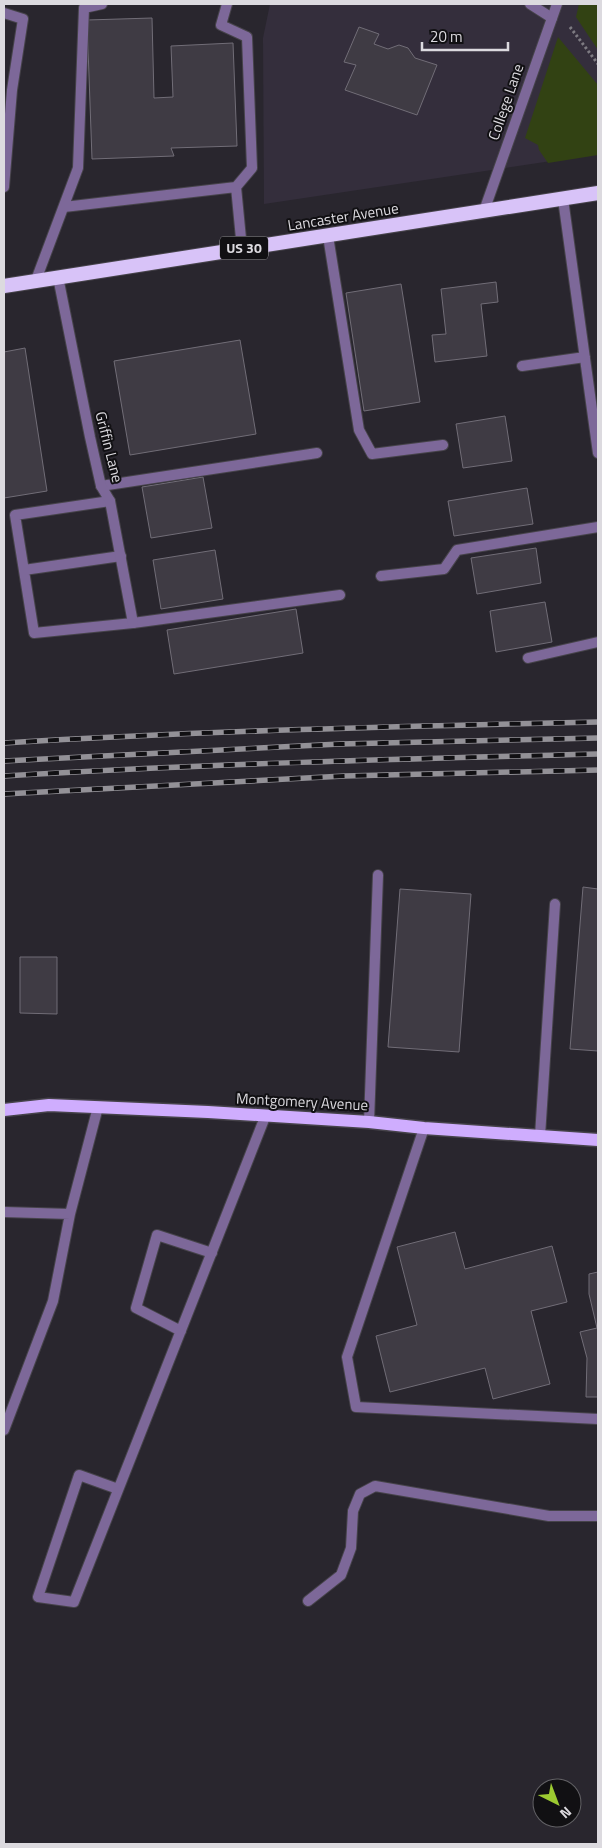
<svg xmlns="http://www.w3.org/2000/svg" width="602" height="1848" viewBox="0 0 602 1848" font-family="'Titillium Web',sans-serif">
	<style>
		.built { fill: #342e3c }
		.green { fill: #324213 }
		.building { fill: #3f3b44; stroke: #716d77 }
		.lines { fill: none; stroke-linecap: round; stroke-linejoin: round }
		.service-casing { stroke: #46434a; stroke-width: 12 }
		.minor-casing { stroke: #46434a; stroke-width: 12 }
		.primary-casing { stroke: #46434a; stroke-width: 15 }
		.trunk-casing { stroke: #46434a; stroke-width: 16 }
		.path { stroke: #7e7b82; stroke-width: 3; stroke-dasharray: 2.5 2.5; stroke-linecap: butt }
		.service { stroke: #7d6899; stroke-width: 10 }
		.minor { stroke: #7d6899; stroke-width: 10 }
		.primary { stroke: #cfadfe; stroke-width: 12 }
		.trunk { stroke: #d8c3f8; stroke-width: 14 }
		.rail-casing { stroke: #939197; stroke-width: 5.5 }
		.rail { stroke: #111013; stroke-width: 4; stroke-dasharray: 11; stroke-linecap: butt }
		.labels { text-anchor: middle; stroke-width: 4; stroke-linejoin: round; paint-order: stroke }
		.shield { fill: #111013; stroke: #9f9da2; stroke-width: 1 }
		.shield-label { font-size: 14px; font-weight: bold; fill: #dcdadf }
		.street-label { font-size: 15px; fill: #dcdadf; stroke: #111013 }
	</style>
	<rect width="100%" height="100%" fill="#29262e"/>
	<path class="built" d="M 270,4 L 598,4 L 598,154 L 264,204 L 263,38 Z"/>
	<path class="green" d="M 579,4 L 598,4 L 598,50 L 576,17 Z
		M 558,37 L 598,85 L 598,155 L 548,163 L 539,150 L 538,145 L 525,138 Z"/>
	<path class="building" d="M 152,18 L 154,98 L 173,97 L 171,46 L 233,43 L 237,146 L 171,148 L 174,156 L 92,159 L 87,20 Z
		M 359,27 L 379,34 L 374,44 L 388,49 L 399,45 L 408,48 L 415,58 L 437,65 L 417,115 L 345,90 L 356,65 L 344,62 Z
		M 496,282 L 498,302 L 481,304 L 487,356 L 435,362 L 432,335 L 446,334 L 441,289 Z
		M 401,284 L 420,402 L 364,411 L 346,293 Z
		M 240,340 L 256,434 L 130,455 L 114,361 Z
		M 25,348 L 47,491 L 4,498 L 4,352 Z
		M 505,416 L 512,461 L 463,468 L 456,424 Z
		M 203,477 L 212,528 L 151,538 L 142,487 Z
		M 527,488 L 533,524 L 454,536 L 448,501 Z
		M 536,548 L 541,583 L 477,594 L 471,558 Z
		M 215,550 L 223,599 L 161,609 L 153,560 Z
		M 545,602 L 552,642 L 496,652 L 490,611 Z
		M 296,609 L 303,653 L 174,674 L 167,630 Z
		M 583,887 L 598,889 L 598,1051 L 570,1049 Z
		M 400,889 L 471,894 L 459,1052 L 388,1047 Z
		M 20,957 L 57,957 L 57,1014 L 20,1013 Z
		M 455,1232 L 465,1269 L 552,1246 L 567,1302 L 531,1311 L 550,1384 L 493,1399 L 485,1368 L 390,1392 L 376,1336 L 417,1325 L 397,1247 Z
		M 598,1272 L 598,1397 L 586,1397 L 587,1358 L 580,1332 L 597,1328 L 589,1294 L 589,1274 Z"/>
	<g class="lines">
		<defs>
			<path id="service" d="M 227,4 L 221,25 L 247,37 L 252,168 L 236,187 L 242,249
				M 530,4 L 552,18
				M 4,13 L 23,19 L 12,90 L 4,187
				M 563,199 L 598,453
				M 64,207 L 236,187
				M 328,236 L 359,430 L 372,454 L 443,445
				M 36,280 L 78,168 L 84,8 L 102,4
				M 522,366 L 585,357
				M 101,486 L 317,453
				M 110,501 L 15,515 L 34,633 L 133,623 L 340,595
				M 24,570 L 121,556
				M 381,576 L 444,569 L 457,550 L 598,527
				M 528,658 L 598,642
				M 369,1122 L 378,875
				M 424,1128 L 347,1357 L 356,1407 L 598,1419
				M 540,1136 L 555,904
				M 4,1212 L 70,1214 L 98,1107
				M 181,1331 L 136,1308 L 157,1235 L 212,1253
				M 4,1430 L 53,1301 L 70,1214
				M 118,1489 L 79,1475 L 38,1597 L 74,1602 L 265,1117
				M 308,1601 L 341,1575 L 351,1548 L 353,1511 L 360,1494 L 375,1486 L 549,1516 L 598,1516"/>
			<path id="minor" d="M 484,211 L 557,4
				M 58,277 L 90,437 L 101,486 L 110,501 L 133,623"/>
			<path id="primary" d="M 4,1110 L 49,1105 L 208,1112 L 369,1122 L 424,1128 L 598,1140"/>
			<path id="trunk" d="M 4,286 L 598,193"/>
		</defs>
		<use href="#service" class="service-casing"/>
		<use href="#minor" class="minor-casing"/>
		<use href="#primary" class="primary-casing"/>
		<use href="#trunk" class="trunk-casing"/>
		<path class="path" d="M 570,27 L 598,64"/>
		<use href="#service" class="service"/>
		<use href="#minor" class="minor"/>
		<use href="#primary" class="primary"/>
		<use href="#trunk" class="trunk"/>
		<defs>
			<path id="rail" d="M 4,743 C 202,731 400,726 598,722
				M 4,761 L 340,744 L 598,738
				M 4,776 C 202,764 400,759 598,754
				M 4,794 L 344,776 L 598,770"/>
		</defs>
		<use href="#rail" class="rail-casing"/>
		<use href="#rail" class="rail"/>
	</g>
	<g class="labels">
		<rect class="shield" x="220" y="236.5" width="48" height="23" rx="4"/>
		<g class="shield-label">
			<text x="244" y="253">US 30</text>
		</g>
		<g class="street-label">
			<text transform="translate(506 102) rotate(-71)" y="5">College Lane</text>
			<text transform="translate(343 217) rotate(-9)" y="5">Lancaster Avenue</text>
			<text transform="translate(109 447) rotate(76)" y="5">Griffin Lane</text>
			<text transform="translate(302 1102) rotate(3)" y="5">Montgomery Avenue</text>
		</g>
	</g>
	<rect width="602" height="1848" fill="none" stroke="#dcdadf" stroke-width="10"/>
	<g transform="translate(557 1803) rotate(138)"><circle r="24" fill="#111013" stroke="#626165"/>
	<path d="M0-4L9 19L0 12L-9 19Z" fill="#9cca31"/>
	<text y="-8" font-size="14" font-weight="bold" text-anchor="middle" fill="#dcdadf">N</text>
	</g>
	<path d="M422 42v8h86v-8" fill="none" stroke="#dcdadf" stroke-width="2.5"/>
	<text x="430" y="42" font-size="15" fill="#dcdadf" stroke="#111013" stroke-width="4" paint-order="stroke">20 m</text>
</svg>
